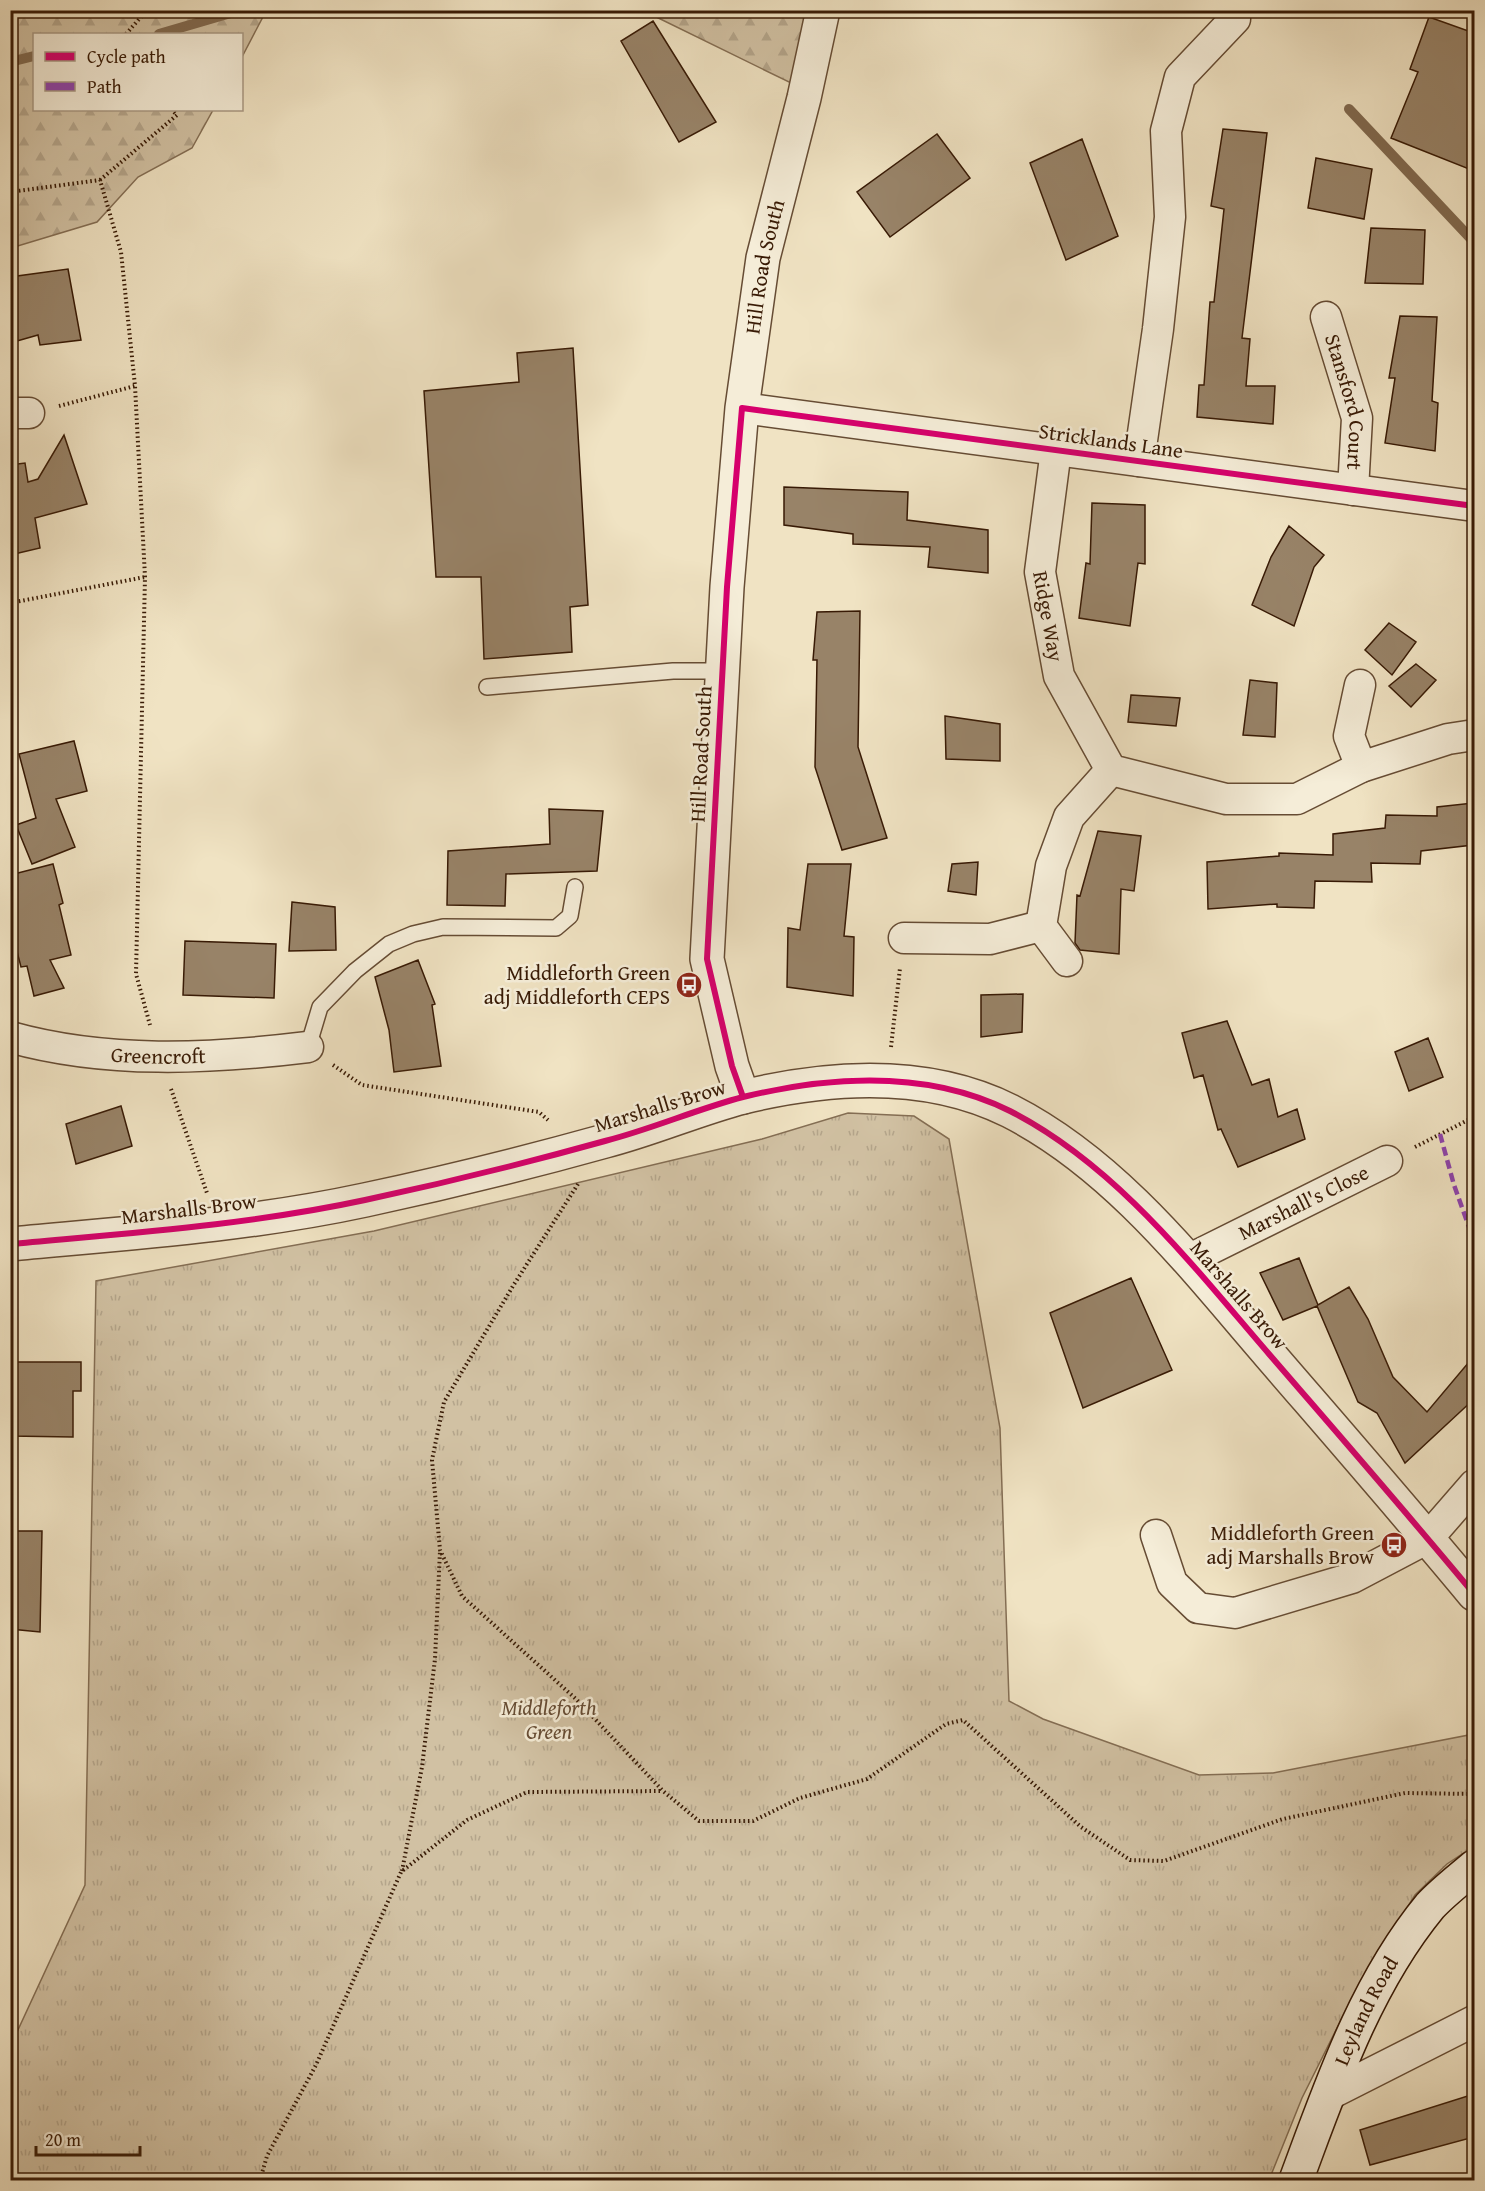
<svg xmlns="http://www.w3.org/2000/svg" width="1485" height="2191" viewBox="0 0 1485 2191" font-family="'Gentium Book Plus',serif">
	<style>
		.forest { fill: url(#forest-firs); stroke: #846e54; stroke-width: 1.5 }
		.park { fill: url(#park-tufts); stroke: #846e54; stroke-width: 1.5 }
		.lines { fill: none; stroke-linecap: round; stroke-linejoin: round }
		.stream { stroke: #816a50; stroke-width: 10 }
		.building { fill: #988368; stroke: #381a05; stroke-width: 1.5 }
		.service-casing { stroke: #664c34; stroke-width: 18 }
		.minor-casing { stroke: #664c34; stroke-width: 33 }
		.tertiary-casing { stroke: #664c34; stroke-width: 36 }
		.secondary-casing { stroke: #381a05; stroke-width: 36 }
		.path { stroke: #381a05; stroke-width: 4; stroke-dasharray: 1.5 3; stroke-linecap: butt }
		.service { stroke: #f5edd8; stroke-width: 15 }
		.minor { stroke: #f5edd8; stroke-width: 30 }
		.tertiary { stroke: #f5edd8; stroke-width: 33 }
		.secondary { stroke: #f5edd8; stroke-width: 33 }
		.quiet { stroke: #8e44ad; stroke-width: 4.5; stroke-dasharray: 9 4.5; stroke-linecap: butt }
		.cycleway-casing { stroke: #f5edd8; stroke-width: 10 }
		.cycleway { stroke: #d6006c; stroke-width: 6 }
		.labels { text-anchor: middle; stroke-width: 5; stroke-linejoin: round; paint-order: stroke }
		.street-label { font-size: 21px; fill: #381a05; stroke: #f5edd8 }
		.poi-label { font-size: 21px; fill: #381a05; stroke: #f5edd8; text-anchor: end }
		.park-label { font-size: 21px; font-style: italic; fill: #664c34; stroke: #f5edd8 }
	</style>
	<defs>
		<pattern id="forest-firs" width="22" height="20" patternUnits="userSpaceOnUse" patternTransform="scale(1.5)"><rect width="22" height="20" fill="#d1c1a3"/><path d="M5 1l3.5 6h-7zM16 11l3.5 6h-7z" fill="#b4a58b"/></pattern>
		<pattern id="park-tufts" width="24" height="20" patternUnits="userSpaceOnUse" patternTransform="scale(1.5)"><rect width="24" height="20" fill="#d1c1a3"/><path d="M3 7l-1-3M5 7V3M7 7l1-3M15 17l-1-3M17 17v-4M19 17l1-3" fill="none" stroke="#b4a58b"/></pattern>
	</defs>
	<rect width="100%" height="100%" fill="#f0e3c3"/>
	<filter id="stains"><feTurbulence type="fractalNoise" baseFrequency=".00333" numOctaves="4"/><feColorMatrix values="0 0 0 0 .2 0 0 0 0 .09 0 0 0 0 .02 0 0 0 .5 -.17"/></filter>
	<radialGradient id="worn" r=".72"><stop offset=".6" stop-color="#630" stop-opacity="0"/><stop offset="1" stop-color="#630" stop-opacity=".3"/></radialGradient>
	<path class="forest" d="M 11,10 L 266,10 L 266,11 L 242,57 L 242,34 L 34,34 L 34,110 L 213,110 L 192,148 L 138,177 L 97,222 L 11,248 Z
		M 644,11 L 809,11 L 791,83 Z"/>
	<path class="park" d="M 848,1113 L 914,1116 L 949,1139 L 1000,1428 L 1009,1701 L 1043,1719 L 1199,1775 L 1273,1773 L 1474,1734 L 1474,1846 L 1447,1864 L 1415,1895 L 1356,1990 L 1302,2098 L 1269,2180 L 11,2180 L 11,2045 L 85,1885 L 96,1281 L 374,1231 L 762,1139 Z"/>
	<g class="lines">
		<path class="stream" d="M 159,34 L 241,10
			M 10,62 L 34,56
			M 1349,109 L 1474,242"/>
	</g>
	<path class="building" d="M 1429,17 L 1474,33 L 1474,171 L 1391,138 L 1418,72 L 1410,69 Z
		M 653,21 L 716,122 L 679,142 L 621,41 Z
		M 1223,129 L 1267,133 L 1242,338 L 1250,339 L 1246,386 L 1275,386 L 1273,424 L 1197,417 L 1199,385 L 1204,385 L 1210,302 L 1214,302 L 1224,209 L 1211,206 Z
		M 937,134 L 970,178 L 890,237 L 857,192 Z
		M 1082,139 L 1118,236 L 1066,260 L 1030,163 Z
		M 1316,158 L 1372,169 L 1364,219 L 1308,208 Z
		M 1371,228 L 1425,230 L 1423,284 L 1365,283 Z
		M 68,269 L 81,340 L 40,345 L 38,335 L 10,343 L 10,277 Z
		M 1400,316 L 1437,317 L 1432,401 L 1438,403 L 1435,451 L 1385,443 L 1395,378 L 1389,378 Z
		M 573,348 L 588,605 L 570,607 L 572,652 L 484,659 L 481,577 L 436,577 L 424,391 L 519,382 L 517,353 Z
		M 64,435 L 87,504 L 35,518 L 40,548 L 10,555 L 10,465 L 25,463 L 28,482 L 38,479 Z
		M 784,487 L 908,492 L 907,520 L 988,530 L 988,573 L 928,567 L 930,547 L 853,544 L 853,534 L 784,525 Z
		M 1092,503 L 1145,505 L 1145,564 L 1138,563 L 1130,626 L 1079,618 L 1086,563 L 1090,564 Z
		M 1289,526 L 1324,555 L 1314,567 L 1294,626 L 1252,605 L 1271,557 Z
		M 860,611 L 858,747 L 887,838 L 842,850 L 815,767 L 817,660 L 813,660 L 817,612 Z
		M 1389,623 L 1416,642 L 1392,675 L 1365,650 Z
		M 1416,664 L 1436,680 L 1411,707 L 1389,686 Z
		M 1250,680 L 1277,683 L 1275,737 L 1243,735 Z
		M 1131,695 L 1180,698 L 1176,726 L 1128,722 Z
		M 945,716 L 1000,724 L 1000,761 L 946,759 Z
		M 74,741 L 87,791 L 56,799 L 75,847 L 32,864 L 16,825 L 36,818 L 19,754 Z
		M 1473,803 L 1473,845 L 1421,851 L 1420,864 L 1371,863 L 1372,882 L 1315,881 L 1314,908 L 1277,907 L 1277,904 L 1208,909 L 1207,862 L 1279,856 L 1279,853 L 1333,855 L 1333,834 L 1385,828 L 1386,815 L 1437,816 L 1437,807 Z
		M 549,809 L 603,811 L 597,871 L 506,874 L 505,906 L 447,905 L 448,851 L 550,844 Z
		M 1098,831 L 1141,836 L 1134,891 L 1121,889 L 1119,954 L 1080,950 L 1075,943 L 1077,895 L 1080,896 Z
		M 978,862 L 976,895 L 948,891 L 952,864 Z
		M 53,864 L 63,903 L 59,905 L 71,955 L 50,960 L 64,988 L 34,996 L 27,966 L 21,967 L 11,928 L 17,926 L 14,913 L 17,912 L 10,875 Z
		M 808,864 L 851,864 L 844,936 L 854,937 L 853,996 L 787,987 L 788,928 L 800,930 Z
		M 292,902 L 335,907 L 336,950 L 289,951 Z
		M 185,941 L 276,944 L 274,998 L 183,995 Z
		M 418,960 L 435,1004 L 432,1005 L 441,1066 L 394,1072 L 389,1030 L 375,977 Z
		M 1023,994 L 1022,1032 L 981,1037 L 981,995 Z
		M 1227,1021 L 1252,1085 L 1269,1079 L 1278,1117 L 1297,1109 L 1305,1139 L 1238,1167 L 1221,1129 L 1218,1130 L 1203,1075 L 1194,1078 L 1182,1033 Z
		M 1428,1038 L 1443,1077 L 1409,1091 L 1395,1052 Z
		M 121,1106 L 132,1146 L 76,1164 L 66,1124 Z
		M 1299,1258 L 1318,1305 L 1349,1287 L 1368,1319 L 1393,1377 L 1427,1412 L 1474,1356 L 1474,1399 L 1405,1463 L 1377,1413 L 1358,1402 L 1317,1306 L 1283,1320 L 1260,1273 Z
		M 1131,1278 L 1172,1370 L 1083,1408 L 1050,1313 Z
		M 10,1362 L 81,1362 L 81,1391 L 73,1391 L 73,1437 L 10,1436 Z
		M 10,1531 L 42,1531 L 40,1632 L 10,1629 Z
		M 1474,2094 L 1474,2137 L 1370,2165 L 1360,2130 Z"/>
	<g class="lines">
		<defs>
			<path id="service" d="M 487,687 L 673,671 L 722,671
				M 308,1047 L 320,1007 L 355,971 L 389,944 L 413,934 L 443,927 L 556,928 L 570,916 L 575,887"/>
			<g id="minor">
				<path id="s1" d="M 1326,317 L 1357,418 L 1353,490"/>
				<path d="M 742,408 L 1474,506"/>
				<path d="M 10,413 L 29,413"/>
				<path id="s2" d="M 1056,450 L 1040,572 L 1059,676 L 1111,770 L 1226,799 L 1297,799 L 1361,767 L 1448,739 L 1474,735"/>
				<path d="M 1139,461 L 1158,329 L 1170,217 L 1166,131 L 1180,77 L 1235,19"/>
				<path d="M 1360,685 L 1349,736 L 1361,767"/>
				<path d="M 904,938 L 990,939 L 1041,926"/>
				<path d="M 1067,961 L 1041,926 L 1051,866 L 1069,817 L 1111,770"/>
				<path id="s3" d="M 10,1037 C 106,1064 210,1059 308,1047"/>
				<path id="s4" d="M 1188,1260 L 1387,1161"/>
				<path d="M 1156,1535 L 1172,1583 L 1198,1608 L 1235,1613 L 1352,1578 L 1428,1538 L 1474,1485"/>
				<path d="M 1328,2095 L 1474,2021"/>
			</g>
			<g id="tertiary">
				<path id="s5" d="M 743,1097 L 732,1066 L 707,959 L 727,587 L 742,408 L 763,258 L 804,98 L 823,10"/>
				<path d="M 10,1244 C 129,1233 249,1225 365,1200 C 445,1183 526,1163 605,1141 C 652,1129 697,1109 743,1097 C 830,1076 928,1070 1010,1111 C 1116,1165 1193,1266 1269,1354 C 1338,1434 1407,1513 1474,1594"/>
			</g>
			<g id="secondary">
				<path id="s6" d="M 1296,2180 C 1331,2086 1365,1985 1430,1906 C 1443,1892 1460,1879 1474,1867"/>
			</g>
		</defs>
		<use href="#service" class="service-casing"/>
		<use href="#minor" class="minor-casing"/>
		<use href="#tertiary" class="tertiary-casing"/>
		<use href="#secondary" class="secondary-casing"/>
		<path class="path" d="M 126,34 L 147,10
			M 100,180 L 177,115 L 172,110
			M 10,192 L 100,180 L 121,252 L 135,386 L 145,577 L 136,974 L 150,1025
			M 59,406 L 135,386
			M 10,603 L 145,577
			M 891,1047 L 900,968
			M 333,1065 L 362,1085 L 539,1112 L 548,1120
			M 171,1089 L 207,1193
			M 1415,1147 L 1472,1118 L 1474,1115
			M 578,1184 L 513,1286 L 444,1402 L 432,1460 L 440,1550 L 462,1596 L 576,1699 L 663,1791 L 699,1821 L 753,1821 L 800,1798 L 867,1779 L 946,1724 L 963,1720 L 1081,1827 L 1130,1860 L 1164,1861 L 1283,1819 L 1405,1793 L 1474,1794
			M 402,1871 L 422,1767 L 435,1659 L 440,1551
			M 260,2180 L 267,2156 L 316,2065 L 401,1872 L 467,1820 L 527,1792 L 663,1791"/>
		<use href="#service" class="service"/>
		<use href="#minor" class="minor"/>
		<use href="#tertiary" class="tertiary"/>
		<use href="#secondary" class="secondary"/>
		<path class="quiet" d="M 1440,1134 L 1454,1185 L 1474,1241"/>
		<defs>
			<path id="cycleway" d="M 743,1097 L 732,1066 L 707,959 L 727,587 L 742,408 L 1474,506
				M 10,1244 C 129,1233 249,1225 365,1200 C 445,1183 526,1163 605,1141 C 652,1129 697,1109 743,1097 C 830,1076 928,1070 1010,1111 C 1116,1165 1193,1266 1269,1354 C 1338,1434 1407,1513 1474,1594"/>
		</defs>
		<use href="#cycleway" class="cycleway-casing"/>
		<use href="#cycleway" class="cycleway"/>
	</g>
	<defs>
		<symbol id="bus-disc" viewBox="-11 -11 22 22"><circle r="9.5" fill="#8f2418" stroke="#f5edd8"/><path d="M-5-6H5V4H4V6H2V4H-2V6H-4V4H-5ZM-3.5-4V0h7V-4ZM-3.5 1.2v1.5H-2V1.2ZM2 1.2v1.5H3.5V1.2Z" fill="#fff"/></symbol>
	</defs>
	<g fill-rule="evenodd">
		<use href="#bus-disc" x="674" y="970" width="30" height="30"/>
		<use href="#bus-disc" x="1379" y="1530" width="30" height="30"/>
	</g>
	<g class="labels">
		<g class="street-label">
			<text dy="7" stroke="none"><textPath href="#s5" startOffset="838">Hill Road South</textPath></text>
			<text dy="7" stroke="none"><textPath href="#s1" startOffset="88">Stansford Court</textPath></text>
			<text transform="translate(1111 441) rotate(8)" y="7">Stricklands Lane</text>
			<text dy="7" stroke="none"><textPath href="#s2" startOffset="168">Ridge Way</textPath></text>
			<text transform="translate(701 754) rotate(-87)" y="7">Hill Road South</text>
			<text dy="7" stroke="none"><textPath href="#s3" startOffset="150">Greencroft</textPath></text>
			<text transform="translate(660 1106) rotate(-17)" y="7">Marshalls Brow</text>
			<text dy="7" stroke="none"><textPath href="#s4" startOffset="129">Marshall's Close</textPath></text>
			<text transform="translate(189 1209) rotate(-7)" y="7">Marshalls Brow</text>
			<text transform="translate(1239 1295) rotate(49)" y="7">Marshalls Brow</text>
			<text dy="7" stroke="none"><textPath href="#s6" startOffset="183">Leyland Road</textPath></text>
		</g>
		<g class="poi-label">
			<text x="670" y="980">Middleforth Green<tspan x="670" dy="24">adj Middleforth CEPS</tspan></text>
			<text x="1374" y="1540">Middleforth Green<tspan x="1374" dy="24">adj Marshalls Brow</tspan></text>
		</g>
		<g class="park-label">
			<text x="549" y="1715">Middleforth<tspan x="549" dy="24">Green</tspan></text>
		</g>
	</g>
	<rect width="1485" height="2191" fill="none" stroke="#f0e3c3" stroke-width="36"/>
	<rect x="12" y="12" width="1461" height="2167" fill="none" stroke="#381a05" stroke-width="3"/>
	<rect x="18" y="18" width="1449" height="2155" fill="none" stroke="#381a05" stroke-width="1.5"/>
	<rect x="33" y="33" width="210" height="78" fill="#f5edd8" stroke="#a99984" stroke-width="1.5"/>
	<rect x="45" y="52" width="30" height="9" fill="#d6006c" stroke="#a99984" stroke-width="1.5"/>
	<text x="87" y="63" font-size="18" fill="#381a05">Cycle path</text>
	<rect x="45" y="82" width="30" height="9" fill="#8e44ad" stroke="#a99984" stroke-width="1.5"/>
	<text x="87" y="93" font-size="18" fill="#381a05">Path</text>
	<path d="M36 2146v9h104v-9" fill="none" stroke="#381a05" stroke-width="3"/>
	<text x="45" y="2146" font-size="18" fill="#381a05" stroke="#f5edd8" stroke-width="4.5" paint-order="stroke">20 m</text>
	<rect width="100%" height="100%" filter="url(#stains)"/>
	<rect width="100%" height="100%" fill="url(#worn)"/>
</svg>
